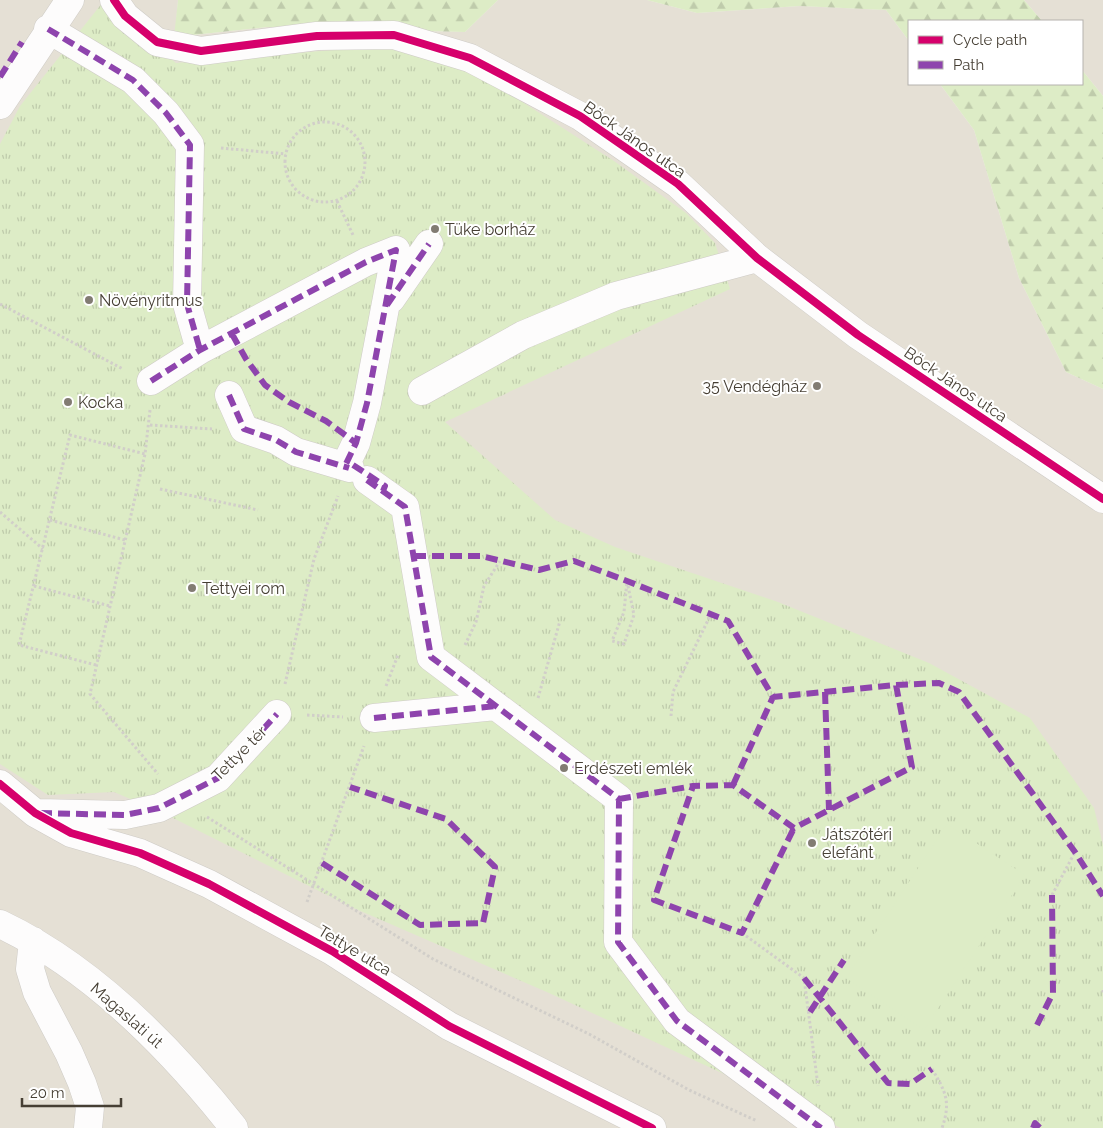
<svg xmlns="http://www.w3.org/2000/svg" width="1103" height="1128" viewBox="0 0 1103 1128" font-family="Raleway,sans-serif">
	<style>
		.residential { fill: #e5e0d5 }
		.forest { fill: url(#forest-firs) }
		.park { fill: url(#park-tufts) }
		.pitch { fill: #ddecc6 }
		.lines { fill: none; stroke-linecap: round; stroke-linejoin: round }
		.minor-casing { stroke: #cecbc6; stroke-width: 29 }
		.path { stroke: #d1cec9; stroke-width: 3; stroke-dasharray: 2.5 2.5; stroke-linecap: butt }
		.minor { stroke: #fdfcfc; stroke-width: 28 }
		.quiet { stroke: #8e44ad; stroke-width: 6; stroke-dasharray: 12 6; stroke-linecap: butt }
		.cycleway-casing { stroke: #fff; stroke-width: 11 }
		.cycleway { stroke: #d6006c; stroke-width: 8 }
		.poi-dot { fill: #827c73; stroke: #fff; stroke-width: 2 }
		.labels { text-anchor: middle; stroke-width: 4; stroke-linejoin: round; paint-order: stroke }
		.street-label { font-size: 16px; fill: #463f34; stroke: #fff }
		.poi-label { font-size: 16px; fill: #463f34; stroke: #fff; text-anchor: start }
	</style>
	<defs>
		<pattern id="forest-firs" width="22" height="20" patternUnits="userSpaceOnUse" patternTransform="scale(1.25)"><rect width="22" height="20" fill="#ddecc6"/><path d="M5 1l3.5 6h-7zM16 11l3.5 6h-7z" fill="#bfcbab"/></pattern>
		<pattern id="park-tufts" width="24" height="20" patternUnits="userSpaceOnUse" patternTransform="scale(1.25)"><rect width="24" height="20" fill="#ddecc6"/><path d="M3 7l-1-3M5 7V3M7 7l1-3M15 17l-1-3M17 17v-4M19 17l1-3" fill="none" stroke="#bfcbab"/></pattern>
	</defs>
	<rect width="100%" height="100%" fill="#f0eee8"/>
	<path class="residential" d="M 0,0 L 178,0 L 175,37 L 267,27 L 465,32 L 498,0 L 647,0 L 697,13 L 800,6 L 886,10 L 909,41 L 909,84 L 940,84 L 974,130 L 1019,278 L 1066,372 L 1103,389 L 1103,1128 L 0,1128 Z
		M 1024,0 L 1103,0 L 1103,96 L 1082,70 L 1082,21 L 1042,21 Z"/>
	<path class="forest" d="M 178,0 L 498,0 L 465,32 L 267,27 L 174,37 Z
		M 647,0 L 1024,0 L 1042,21 L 909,21 L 909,41 L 886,10 L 800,6 L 697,13 Z
		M 1082,70 L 1103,96 L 1103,389 L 1066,372 L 1019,278 L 974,130 L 940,84 L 1082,84 Z"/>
	<path class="park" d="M 103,2 L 176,63 L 382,46 L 454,66 L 513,96 L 614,161 L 686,213 L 715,243 L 730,289 L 445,422 L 555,520 L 615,547 L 778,602 L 929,663 L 1030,718 L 1094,808 L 1103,845 L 1103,1128 L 841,1128 L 549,993 L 349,906 L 163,813 L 114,792 L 48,795 L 0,764 L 0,144 L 20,106 Z"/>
	<path class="pitch" d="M 947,824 L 1025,875 L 924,1030 L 846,978 Z"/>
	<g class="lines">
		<defs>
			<path id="minor" d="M 114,0 L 125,16 L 157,42 L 201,51 L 317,36 L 394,35 L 470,58 L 580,116 L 678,184 L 757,258 L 858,335 L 1103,499
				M 48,29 L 133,80 L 166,113 L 190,145 L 187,304 L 200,350
				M 0,105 L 70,0
				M 391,299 L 429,244
				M 151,381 L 200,350 L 366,262 L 396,250 L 367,403 L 356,443 L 345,466
				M 422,391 L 523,335 L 616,296 L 757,258
				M 229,395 L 244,429 L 276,440 L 296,452 L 350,468
				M 367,480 L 405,507 L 431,657 L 619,799 L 618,942 L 677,1021 L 821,1128
				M 374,718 L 496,706
				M 0,784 L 35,813 L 71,833 L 140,853 L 209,884 L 332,951 L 449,1026 L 652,1128
				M 39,813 L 125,815 L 159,808 L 218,778 L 277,714
				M 0,924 C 93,968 171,1048 234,1128
				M 33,941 L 30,969 L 37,992 L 69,1053 L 82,1083 L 90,1107 L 88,1128"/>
		</defs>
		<use href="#minor" class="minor-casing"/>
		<path class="path" d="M285 162a40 40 0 1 1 80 0a40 40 0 1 1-80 0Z
			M 221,148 L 286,154
			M 337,201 L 353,235
			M 0,304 L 123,369
			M 150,410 L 145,454 L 90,694 L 158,774
			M 150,425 L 212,429
			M 160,489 L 258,510
			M 0,512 L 43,549
			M 50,520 L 125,540
			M 627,581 L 634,615 L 624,644 L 612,641 L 624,612 Z
			M 34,586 L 110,606
			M 465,645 L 476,622 L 484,586 L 500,561
			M 96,665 L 19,645 L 70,435 L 145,454
			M 285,684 L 314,559 L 338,496
			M 386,686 L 398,655
			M 538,698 L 560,621
			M 307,715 L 343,717
			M 671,716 L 673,692 L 711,614
			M 207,817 L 433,959 L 589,1034 L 689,1090 L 757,1121
			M 1052,895 L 1075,852
			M 307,902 L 364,746
			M 742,933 L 804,978 L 818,1086
			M 1103,990 L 1103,994
			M 932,1069 C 946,1092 951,1102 942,1128"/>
		<use href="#minor" class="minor"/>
		<path class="quiet" d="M 48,29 L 133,80 L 166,113 L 190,145 L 187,304 L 200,350
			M 0,77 L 22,42
			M 387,305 L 429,244
			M 232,334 L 246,359 L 265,385 L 289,402 L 326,421 L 356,443
			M 151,381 L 200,350 L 366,262 L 396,250 L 367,403 L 356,443 L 345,466
			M 229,395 L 244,429 L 276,440 L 296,452 L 349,468
			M 353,465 L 385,486 L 383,491
			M 367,480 L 405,507 L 431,657 L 619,799 L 618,942 L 677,1021 L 821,1128
			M 414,556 L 481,556 L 539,570 L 574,561 L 627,581 L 728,621 L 773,697 L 896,685 L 912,767 L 794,828 L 733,785 L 693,786 L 654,900 L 742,933 L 794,828
			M 896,685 L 939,683 L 959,692 L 1075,852 L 1103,896
			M 825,692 L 829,810
			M 374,718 L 496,706
			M 733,785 L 773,697
			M 619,799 L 693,786
			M 40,813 L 125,815 L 159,808 L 218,778 L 277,714
			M 322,863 L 420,925 L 483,923 L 495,867 L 446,819 L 350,787
			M 804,978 L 888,1083 L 910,1084 L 932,1069
			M 810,1012 L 844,960
			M 1037,1025 L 1053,993 L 1052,895
			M 1033,1128 L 1035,1123 L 1040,1128"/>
		<defs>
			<path id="cycleway" d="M 114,0 L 125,16 L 157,42 L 201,51 L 317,36 L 394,35 L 470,58 L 580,116 L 678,184 L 757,258 L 858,335 L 1103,499
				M 0,784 L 35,813 L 71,833 L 140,853 L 209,884 L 332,951 L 449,1026 L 652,1128"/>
		</defs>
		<use href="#cycleway" class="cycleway-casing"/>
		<use href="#cycleway" class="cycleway"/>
	</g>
	<g class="poi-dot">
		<circle cx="435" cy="229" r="5"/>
		<circle cx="89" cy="300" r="5"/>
		<circle cx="817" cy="386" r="5"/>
		<circle cx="68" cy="402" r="5"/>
		<circle cx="192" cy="588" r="5"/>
		<circle cx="564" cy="768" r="5"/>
		<circle cx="812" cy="843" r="5"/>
	</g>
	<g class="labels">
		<g class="street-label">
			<text transform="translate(635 139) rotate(35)" y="6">Böck János utca</text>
			<text transform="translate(956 384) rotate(34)" y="6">Böck János utca</text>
			<text transform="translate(239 753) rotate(-45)" y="6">Tettye tér</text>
			<text transform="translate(355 950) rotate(31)" y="6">Tettye utca</text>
			<text transform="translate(127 1015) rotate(41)" y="6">Magaslati út</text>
		</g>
		<g class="poi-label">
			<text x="445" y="235">Tüke borház</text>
			<text x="99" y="306">Növényritmus</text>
			<text x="807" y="392" text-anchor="end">35 Vendégház</text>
			<text x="78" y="408">Kocka</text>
			<text x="202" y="594">Tettyei rom</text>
			<text x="574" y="774">Erdészeti emlék</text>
			<text x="822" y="840">Játszótéri<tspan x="822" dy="18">elefánt</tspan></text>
		</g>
	</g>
	<rect x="908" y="20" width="175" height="65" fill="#ffffff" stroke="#b5b2ae"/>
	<rect x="918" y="36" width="25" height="8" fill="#d6006c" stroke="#b5b2ae"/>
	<text x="953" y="45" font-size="15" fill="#463f34">Cycle path</text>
	<rect x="918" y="61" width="25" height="8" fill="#8e44ad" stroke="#b5b2ae"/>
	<text x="953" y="70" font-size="15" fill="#463f34">Path</text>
	<path d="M22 1098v8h99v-8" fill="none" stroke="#463f34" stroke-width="2.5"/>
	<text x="30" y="1098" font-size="15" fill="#463f34" stroke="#ffffff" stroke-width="4" paint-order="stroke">20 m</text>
</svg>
